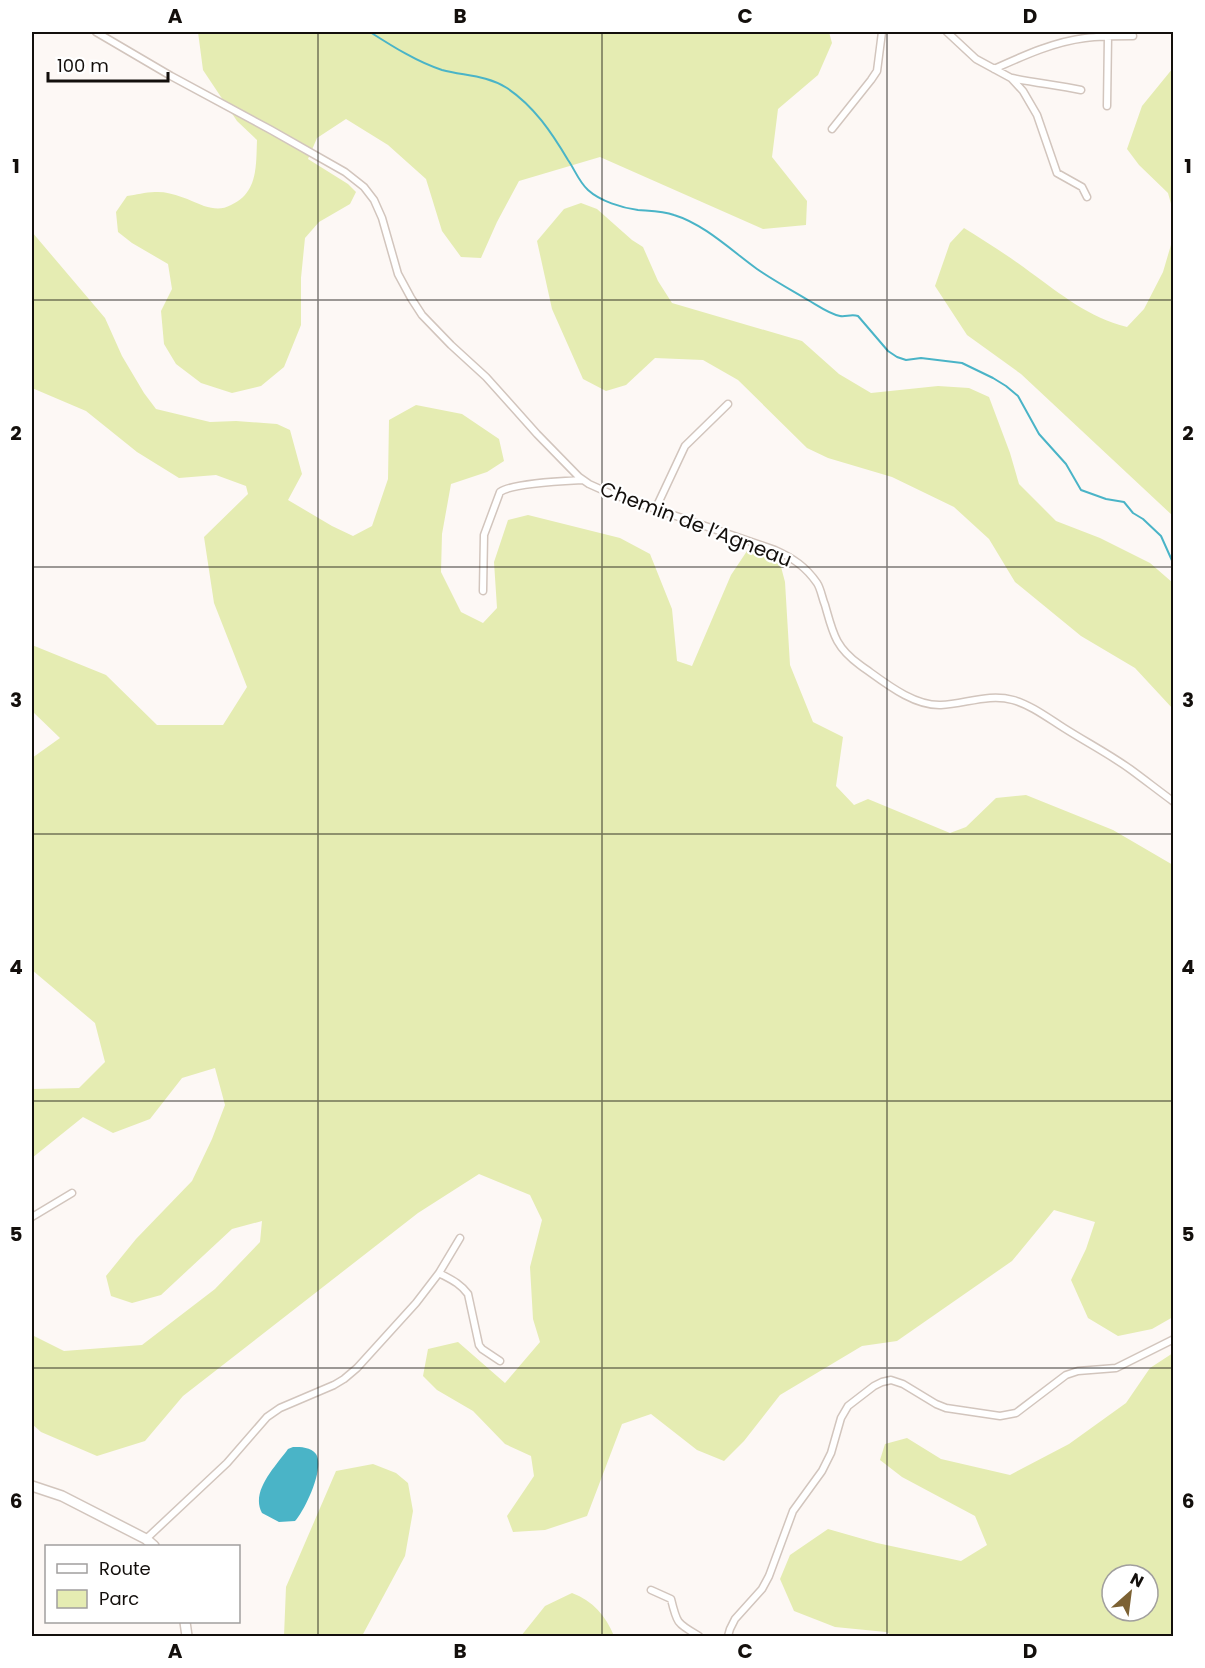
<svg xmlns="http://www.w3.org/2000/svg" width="1205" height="1668" viewBox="0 0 1205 1668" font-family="Poppins,sans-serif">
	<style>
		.green { fill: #e5ecb2; fill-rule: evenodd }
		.water { fill: #4ab4c7 }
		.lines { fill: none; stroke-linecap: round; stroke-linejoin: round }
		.stream { stroke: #4ab4c7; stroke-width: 2 }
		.street-casing { stroke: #d2c5bd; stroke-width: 9 }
		.secondary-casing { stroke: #d2c5bd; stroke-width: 12 }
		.street { stroke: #fff; stroke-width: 6 }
		.secondary { stroke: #fff; stroke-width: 9 }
		.grid { fill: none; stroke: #130f0c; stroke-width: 1.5; stroke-opacity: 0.55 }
		.labels { text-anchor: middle; stroke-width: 4.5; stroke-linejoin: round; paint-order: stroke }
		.street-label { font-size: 20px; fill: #130f0c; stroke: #fff }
		.neatline { fill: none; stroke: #130f0c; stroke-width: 2 }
		.grid-label { font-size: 20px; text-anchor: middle; font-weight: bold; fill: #130f0c }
	</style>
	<rect width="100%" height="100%" fill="#fdf8f5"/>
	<path class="green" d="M 198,32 L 829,32 L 832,43 L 818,75 L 778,109 L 772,157 L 807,201 L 806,225 L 763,229 L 600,157 L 519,181 L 497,222 L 481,258 L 461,257 L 442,231 L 426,179 L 388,145 L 346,119 L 317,138 L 308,159 L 348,184 L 356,192 L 350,204 L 319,222 L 305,238 L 301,278 L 301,325 L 284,367 L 261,386 L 232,393 L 201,383 L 176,364 L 164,344 L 161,311 L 172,289 L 168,264 L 132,243 L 118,232 L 116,212 L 127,196 C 136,195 145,192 155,192 C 172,191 189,200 204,206 C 214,209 222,210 231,205 C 258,193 256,166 257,140 L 237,121 L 203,70 Z
		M 1173,68 L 1173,211 L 1168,193 L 1139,165 L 1127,149 L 1142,106 Z
		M 581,203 L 597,209 L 632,240 L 643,247 L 658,281 L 672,303 L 802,341 L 839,374 L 871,393 L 938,386 L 969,388 L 989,397 L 1010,453 L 1019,484 L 1056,521 L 1100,538 L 1150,563 L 1173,583 L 1173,709 L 1135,668 L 1081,636 L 1015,582 L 989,539 L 954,507 L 892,477 L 828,458 L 807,448 L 738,380 L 703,360 L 655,358 L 626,385 L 606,391 L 583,379 L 552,309 L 537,241 L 564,209 Z
		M 964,228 C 986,242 1009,256 1030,272 C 1062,295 1088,317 1127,327 L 1144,309 L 1163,272 L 1173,238 L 1173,516 L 1021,374 L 967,335 L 935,286 L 950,243 Z
		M 32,232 L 105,318 L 122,356 L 144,393 L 156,409 L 210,422 L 236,421 L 277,424 L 290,430 L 302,474 L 288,500 L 332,526 L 353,536 L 372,526 L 388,479 L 389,420 L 416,405 L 462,414 L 499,439 L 504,461 L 487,472 L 451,484 L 442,534 L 441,572 L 461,612 L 483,623 L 497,608 L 494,562 L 508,520 L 528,515 L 620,538 L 650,554 L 672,609 L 677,661 L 692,666 L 731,575 L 747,551 L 780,563 L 785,582 L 790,665 L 813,722 L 843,737 L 836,786 L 854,805 L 868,799 L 950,833 L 966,827 L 996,798 L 1026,795 L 1113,830 L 1173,865 L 1173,1317 L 1152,1329 L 1118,1336 L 1088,1318 L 1071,1280 L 1086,1249 L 1095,1222 L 1054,1210 L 1012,1261 L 897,1341 L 862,1346 L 780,1395 L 744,1441 L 724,1461 L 697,1450 L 651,1414 L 622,1424 L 587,1516 L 545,1530 L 513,1532 L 507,1516 L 534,1476 L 531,1456 L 505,1444 L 473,1411 L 437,1390 L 423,1376 L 428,1349 L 458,1342 L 505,1383 L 540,1342 L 533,1319 L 530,1267 L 542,1220 L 530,1195 L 479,1174 L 418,1213 L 183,1396 L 145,1441 L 97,1456 L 41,1432 L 32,1424 L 32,1335 L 64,1351 L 142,1345 L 215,1289 L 260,1242 L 262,1221 L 232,1229 L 161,1295 L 132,1303 L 111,1296 L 106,1276 L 136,1239 L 192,1181 L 212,1139 L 225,1105 L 215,1068 L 182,1078 L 150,1119 L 113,1133 L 83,1117 L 32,1158 L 32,1089 L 79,1088 L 105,1062 L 95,1023 L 32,970 L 32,758 L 60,738 L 32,711 L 32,645 L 106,675 L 157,725 L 223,725 L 247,687 L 214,603 L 204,537 L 248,494 L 246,486 L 216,475 L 179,478 L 137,452 L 86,411 L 32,388 Z
		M 1173,1353 L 1173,1636 L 893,1636 L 886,1632 L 835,1627 L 794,1611 L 780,1579 L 790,1555 L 828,1529 L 877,1543 L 961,1561 L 987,1545 L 975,1516 L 902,1477 L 880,1460 L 885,1444 L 907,1438 L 941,1459 L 1010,1475 L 1069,1444 L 1126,1403 L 1150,1368 ZM 1112,1575 L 1148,1575 L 1148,1611 L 1112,1611 Z
		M 373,1464 L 396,1473 L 408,1483 L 413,1511 L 405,1556 L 362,1636 L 284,1636 L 286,1587 L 336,1471 Z
		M 572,1593 C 593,1601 606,1616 614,1636 L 521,1636 L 545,1606 Z"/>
	<path class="water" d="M 293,1447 C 301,1447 311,1447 316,1454 C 325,1468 305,1510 295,1521 L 279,1522 L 262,1513 C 250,1491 276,1466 288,1449 Z"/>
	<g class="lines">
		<path class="stream" d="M 370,32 C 392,46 417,62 442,70 C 465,76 486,75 507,88 C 534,106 552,133 568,160 C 575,170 579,182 588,190 C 600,201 622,208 638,210 C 650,211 663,211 674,215 C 704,224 732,251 757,269 C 773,280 791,290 808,300 C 817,305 829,314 840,316 C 846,317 851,314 858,316 L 888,351 L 897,357 L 906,360 L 921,358 L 962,363 L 993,378 L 1006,386 L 1018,396 L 1039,434 L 1066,464 L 1081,490 L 1106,499 L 1124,502 L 1133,513 L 1143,519 L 1161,536 L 1174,565"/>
		<defs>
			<path id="street" d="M 96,32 L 171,76 L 271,130 L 345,172 L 364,187 L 374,200 L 382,218 L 398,274 L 411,298 L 422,315 L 451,345 L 486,377 L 537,434 L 579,477 L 589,484 L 609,493 L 775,550 C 793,558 806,567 817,583 C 821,589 822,598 825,605 C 833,633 835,647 860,665 C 883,681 912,706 941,705 C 965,704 989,693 1013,700 C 1031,705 1048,718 1064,728 C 1086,742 1109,754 1130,769 C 1145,780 1159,791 1174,802
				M 947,32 L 976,59 L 1011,78 L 1023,91 L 1037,115 L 1057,173 L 1082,187 L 1087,197
				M 994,69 C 1023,56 1053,42 1085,38 C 1101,36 1117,36 1133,36
				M 1012,78 C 1035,83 1058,85 1081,90
				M 1107,106 L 1108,36
				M 832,129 L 871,80 L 877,71 L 882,32
				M 655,510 L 685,446 L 728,404
				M 483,591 L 484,535 L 500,492 C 512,483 565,481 583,480
				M 32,1217 L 72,1193
				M 439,1273 C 450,1279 460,1283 468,1294 L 479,1345 L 482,1349 L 500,1361
				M 146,1539 L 227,1463 L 267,1417 L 280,1408 L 334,1385 L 344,1379 L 357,1368 L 416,1303 L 439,1273 L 460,1238
				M 651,1590 L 671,1599 C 677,1624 677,1623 699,1636
				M 728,1636 L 730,1629 L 735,1619 L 762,1589 L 769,1576 L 793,1511 L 822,1471 L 831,1453 L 841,1418 L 848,1406 L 874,1386 L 882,1382 L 891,1380 L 903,1384 L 936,1404 L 946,1408 L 1000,1416 L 1016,1413 L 1066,1375 L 1078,1371 L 1116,1368 L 1174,1339"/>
			<path id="secondary" d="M 32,1486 L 62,1496 L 146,1539 L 154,1546
				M 185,1622 L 187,1636"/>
		</defs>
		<use href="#street" class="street-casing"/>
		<use href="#secondary" class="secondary-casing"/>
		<use href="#street" class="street"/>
		<use href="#secondary" class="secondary"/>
	</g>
	<path class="grid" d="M 318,32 L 318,1636M 602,32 L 602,1636M 887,32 L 887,1636M 32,300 L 1174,300M 32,567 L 1174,567M 32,834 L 1174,834M 32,1101 L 1174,1101M 32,1368 L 1174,1368"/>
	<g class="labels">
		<g class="street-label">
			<text transform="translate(696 524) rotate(21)" y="7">Chemin de l’Agneau</text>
		</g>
	</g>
	<rect width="1205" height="1668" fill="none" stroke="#ffffff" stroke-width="66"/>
	<rect x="45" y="1545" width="195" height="78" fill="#ffffff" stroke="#a19f9e" stroke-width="1.5"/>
	<rect x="57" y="1564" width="30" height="9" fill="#ffffff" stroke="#a19f9e" stroke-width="1.5"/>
	<text x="99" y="1575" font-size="18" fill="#130f0c">Route</text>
	<rect x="57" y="1590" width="30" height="18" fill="#e5ecb2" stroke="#a19f9e" stroke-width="1.5"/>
	<text x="99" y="1605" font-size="18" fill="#130f0c">Parc</text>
	<g transform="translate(1130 1593) rotate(28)"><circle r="28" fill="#ffffff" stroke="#a19f9e" stroke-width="1.5"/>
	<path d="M0-4.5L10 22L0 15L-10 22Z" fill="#7c6133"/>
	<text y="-9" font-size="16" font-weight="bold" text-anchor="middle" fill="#130f0c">N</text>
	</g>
	<path d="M48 72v9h120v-9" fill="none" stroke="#130f0c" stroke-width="3"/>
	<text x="57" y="72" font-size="18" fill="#130f0c" stroke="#ffffff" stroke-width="4.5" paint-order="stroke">100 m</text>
	<rect x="33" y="33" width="1139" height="1602" class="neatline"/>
	<g class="grid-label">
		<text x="175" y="23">A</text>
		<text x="460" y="23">B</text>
		<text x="745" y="23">C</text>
		<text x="1030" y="23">D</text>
		<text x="16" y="173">1</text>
		<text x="1188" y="173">1</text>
		<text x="16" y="440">2</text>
		<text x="1188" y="440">2</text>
		<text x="16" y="707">3</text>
		<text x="1188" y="707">3</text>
		<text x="16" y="974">4</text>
		<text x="1188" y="974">4</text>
		<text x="16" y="1241">5</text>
		<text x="1188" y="1241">5</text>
		<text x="16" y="1508">6</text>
		<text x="1188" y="1508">6</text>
		<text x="175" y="1658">A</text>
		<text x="460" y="1658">B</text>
		<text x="745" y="1658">C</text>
		<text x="1030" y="1658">D</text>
	</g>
</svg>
